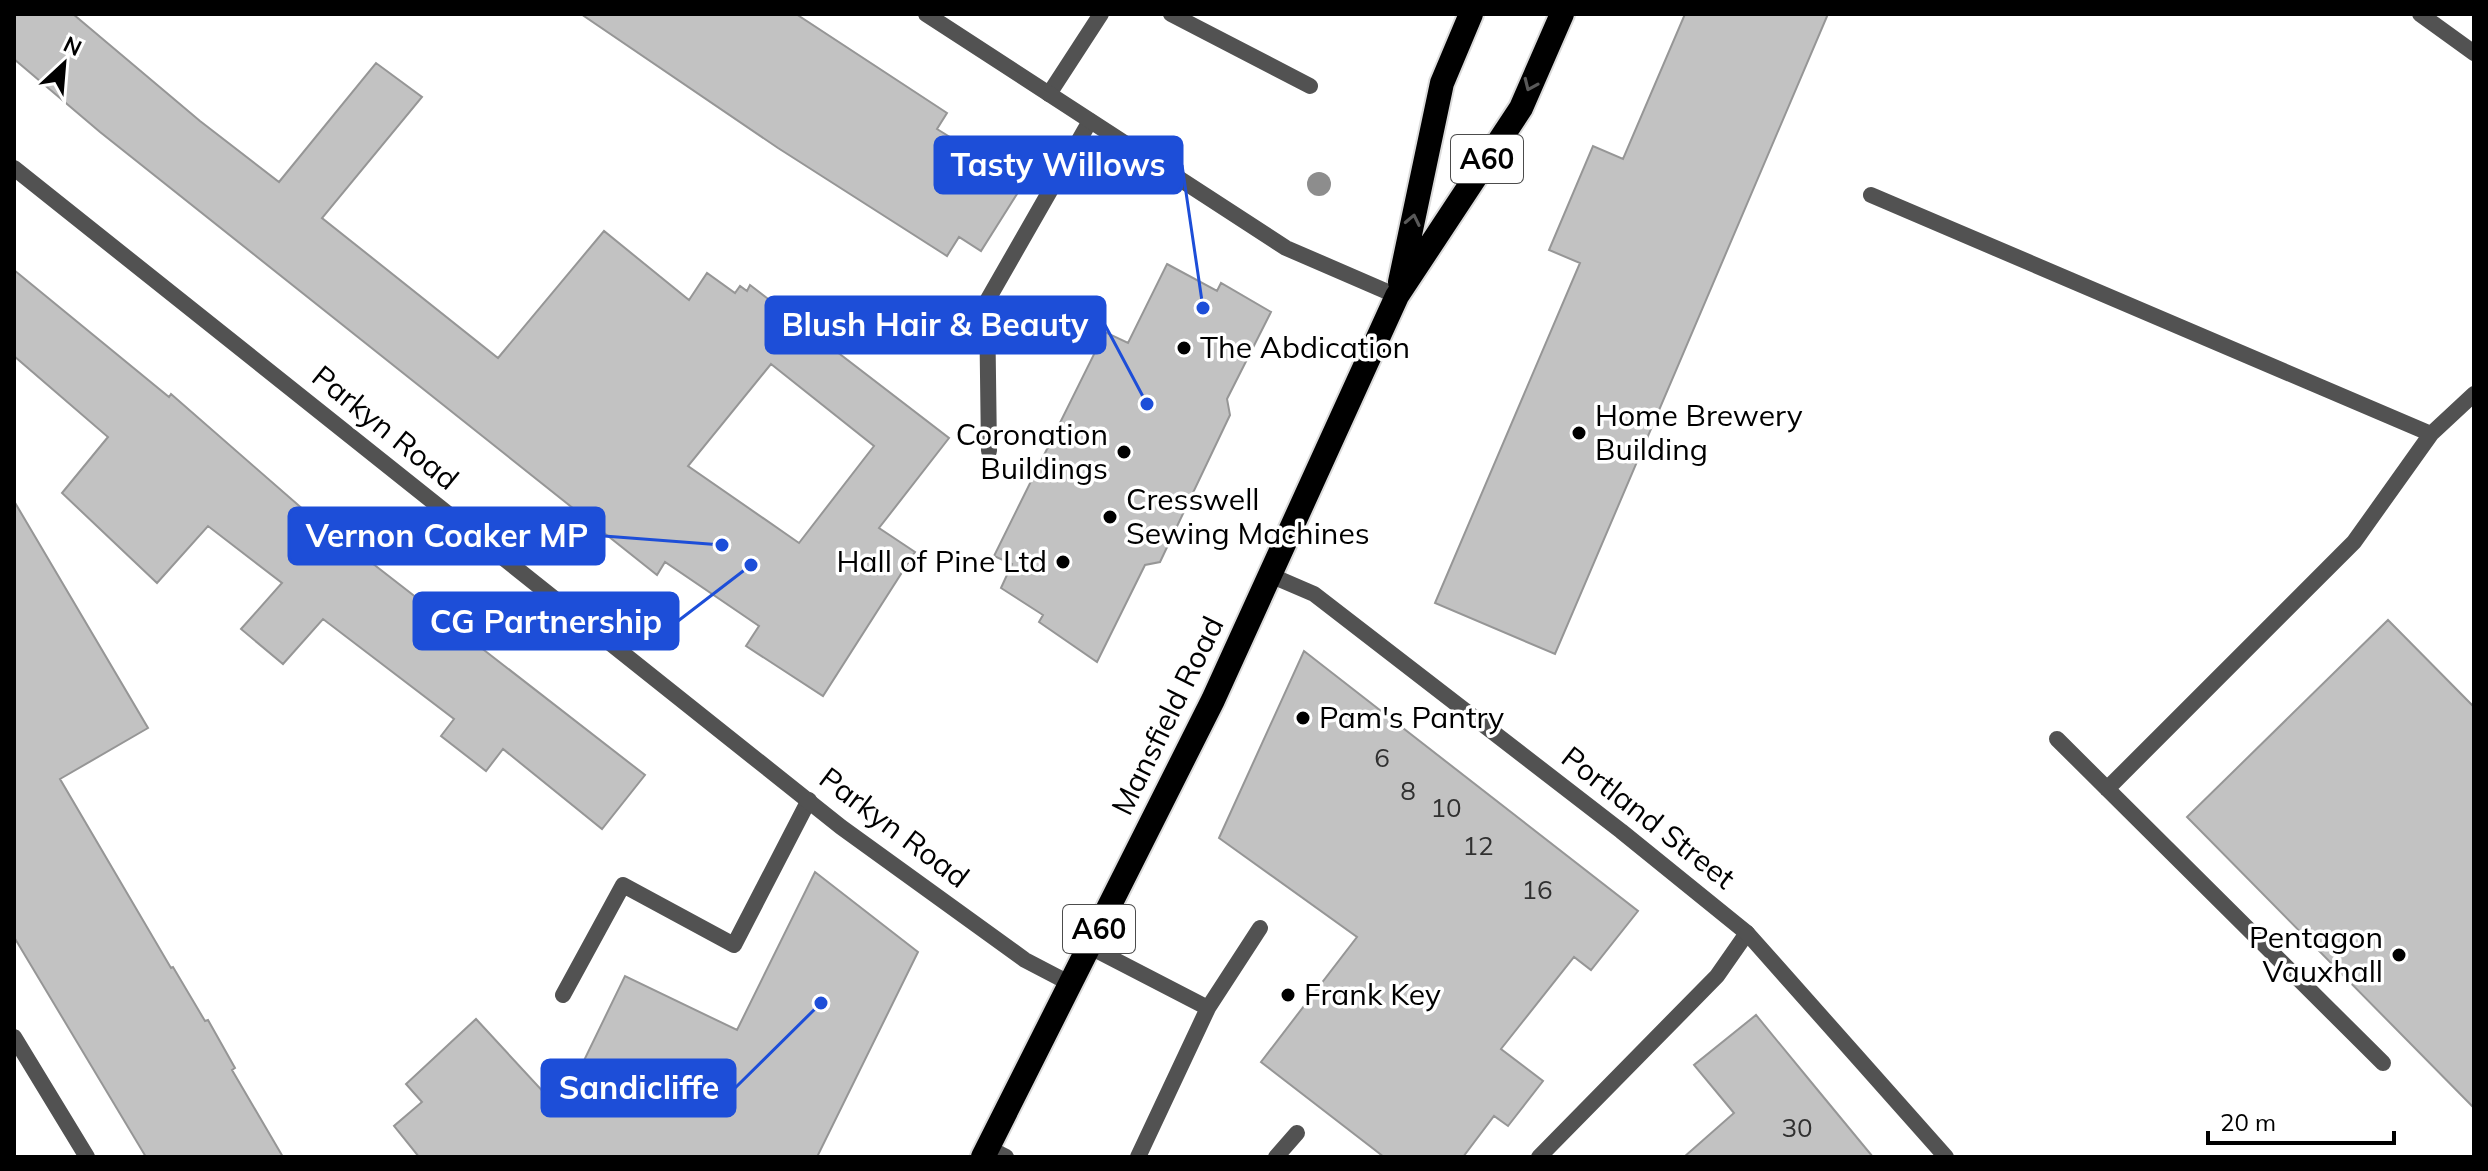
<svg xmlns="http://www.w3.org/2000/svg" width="2488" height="1171" viewBox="0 0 2488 1171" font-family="Mulish,sans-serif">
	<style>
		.building { fill: #c2c2c2; stroke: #969696; stroke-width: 2; fill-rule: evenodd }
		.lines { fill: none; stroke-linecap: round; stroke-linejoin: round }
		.highway-casing { stroke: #dbdbdb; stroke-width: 28 }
		.lane { stroke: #525252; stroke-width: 16 }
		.street { stroke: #525252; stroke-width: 16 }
		.highway { stroke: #000; stroke-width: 24 }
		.tree { fill: #8d8d8d }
		.oneway { stroke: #595959 }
		.poi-dot { fill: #000; stroke: #fff; stroke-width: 3 }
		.labels { text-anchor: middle; stroke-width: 7; stroke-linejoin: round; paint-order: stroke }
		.number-label { font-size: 26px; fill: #303030 }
		.shield { fill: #fff; stroke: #4c4c4c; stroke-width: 2 }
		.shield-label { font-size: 28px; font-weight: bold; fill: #000 }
		.poi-label { font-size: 30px; fill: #000; stroke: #fff; text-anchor: start }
		.street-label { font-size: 30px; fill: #000; stroke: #fff }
		.leader { fill: none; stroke: #1d4ed8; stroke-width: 3 }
		.callout-dot { fill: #1d4ed8; stroke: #fff; stroke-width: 3 }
		.callout { fill: #1d4ed8; stroke: #1d4ed8; stroke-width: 3 }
		.callout-label { font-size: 32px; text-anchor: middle; font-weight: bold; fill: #fff }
	</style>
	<rect width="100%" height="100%" fill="#fff"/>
	<path class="building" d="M 14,14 L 73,14 L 200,121 L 279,182 L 376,63 L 422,97 L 322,218 L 498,358 L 604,231 L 689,300 L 707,273 L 735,293 L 740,286 L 747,291 L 750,285 L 949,438 L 879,528 L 915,552 L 823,696 L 746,646 L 759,626 L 665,562 L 657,575 L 100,132 L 14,59 ZM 771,364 L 874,446 L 799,543 L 688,466 Z
		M 581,14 L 796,14 L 947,113 L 937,129 L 1024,183 L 981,251 L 959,237 L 947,256 L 778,148 Z
		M 1685,14 L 1828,14 L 1555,654 L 1435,603 L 1580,263 L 1549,250 L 1593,146 L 1623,159 Z
		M 1167,264 L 1217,291 L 1221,283 L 1271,312 L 1227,399 L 1230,415 L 1160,562 L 1145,565 L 1097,662 L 1039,622 L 1043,615 L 1001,588 L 1012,564 L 994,556 L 1105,332 L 1128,343 Z
		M 14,270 L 169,397 L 171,394 L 305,511 L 645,775 L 602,829 L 503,749 L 486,771 L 441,736 L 454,719 L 323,619 L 283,664 L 241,629 L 282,583 L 208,526 L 157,583 L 62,493 L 108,437 L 14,356 Z
		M 14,501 L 148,728 L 60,779 L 171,968 L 173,967 L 205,1021 L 208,1020 L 235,1068 L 232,1070 L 283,1157 L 146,1157 L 14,937 Z
		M 2388,620 L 2474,707 L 2474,1108 L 2187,817 Z
		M 1304,651 L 1638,911 L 1591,970 L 1574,957 L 1501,1049 L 1543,1081 L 1508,1126 L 1494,1116 L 1463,1157 L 1384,1157 L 1261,1062 L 1357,937 L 1219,838 Z
		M 815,872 L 918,952 L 817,1157 L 419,1157 L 394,1126 L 422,1102 L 406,1084 L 476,1019 L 560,1110 L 625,976 L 737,1030 Z
		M 1756,1015 L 1816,1088 L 1873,1157 L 1684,1157 L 1734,1113 L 1694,1065 Z"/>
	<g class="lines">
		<defs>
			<path id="highway" d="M 1400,282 L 1442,83 L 1471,14
				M 983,1157 L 1213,700 L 1397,296 L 1521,108 L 1562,14"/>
		</defs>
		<use href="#highway" class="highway-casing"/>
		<path class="lane" d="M 1171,14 L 1310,86
			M 1049,94 L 1101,14
			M 1871,195 L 2431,434
			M 989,451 L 987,301 L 1090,121
			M 2057,739 L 2383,1063
			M 2107,789 L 2354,542 L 2431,434 L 2474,394
			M 1090,947 L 1208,1008
			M 563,995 L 623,885 L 734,945 L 809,800
			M 988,1148 L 1006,1157
			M 1138,1157 L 1208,1008 L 1260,928
			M 1276,1157 L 1297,1133
			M 1539,1157 L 1717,976 L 1747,933"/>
		<path class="street" d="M 926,14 L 1286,248 L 1397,296
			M 2420,14 L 2474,53
			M 14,168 L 841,827 L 1025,960 L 1071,984
			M 1270,575 L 1314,594 L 1621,831 L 1747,933 L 1946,1157
			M 14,1037 L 87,1157"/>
		<use href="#highway" class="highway"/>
	</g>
	<circle class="tree" cx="1319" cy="184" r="12"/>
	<defs><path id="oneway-chevron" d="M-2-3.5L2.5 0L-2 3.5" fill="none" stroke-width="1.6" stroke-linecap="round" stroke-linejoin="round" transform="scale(2)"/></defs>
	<g class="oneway">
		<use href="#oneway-chevron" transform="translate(1530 85) rotate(114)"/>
		<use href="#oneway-chevron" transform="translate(1413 220) rotate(-78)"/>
	</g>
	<g class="poi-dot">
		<circle cx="1184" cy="348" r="8"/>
		<circle cx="1579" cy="433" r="8"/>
		<circle cx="1124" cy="452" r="8"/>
		<circle cx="1110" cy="517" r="8"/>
		<circle cx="1063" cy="562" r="8"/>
		<circle cx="1303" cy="718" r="8"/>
		<circle cx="2399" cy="955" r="8"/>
		<circle cx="1288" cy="995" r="8"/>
	</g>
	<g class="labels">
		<g class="number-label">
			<text x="1382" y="767">6</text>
			<text x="1408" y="800">8</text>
			<text x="1446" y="817">10</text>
			<text x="1478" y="855">12</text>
			<text x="1537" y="899">16</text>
			<text x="1797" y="1137">30</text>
		</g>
		<g class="shield">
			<rect x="1451" y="135" width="72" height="48" rx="6"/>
			<rect x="1063" y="905" width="72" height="48" rx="6"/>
		</g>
		<g class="shield-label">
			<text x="1487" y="169">A60</text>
			<text x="1099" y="939">A60</text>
		</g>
		<g class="poi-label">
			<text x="1200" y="358">The Abdication</text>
			<text x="1595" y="426">Home Brewery<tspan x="1595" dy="34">Building</tspan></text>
			<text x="1108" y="445" text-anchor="end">Coronation<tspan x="1108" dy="34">Buildings</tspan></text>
			<text x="1126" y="510">Cresswell<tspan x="1126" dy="34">Sewing Machines</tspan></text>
			<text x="1047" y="572" text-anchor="end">Hall of Pine Ltd</text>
			<text x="1319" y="728">Pam's Pantry</text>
			<text x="2383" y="948" text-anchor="end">Pentagon<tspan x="2383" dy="34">Vauxhall</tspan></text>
			<text x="1304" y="1005">Frank Key</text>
		</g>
		<g class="street-label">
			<text transform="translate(385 428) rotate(39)" y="10">Parkyn Road</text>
			<text transform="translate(1168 716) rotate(-64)" y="10">Mansfield Road</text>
			<text transform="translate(1648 818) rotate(38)" y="10">Portland Street</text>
			<text transform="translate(894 828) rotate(37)" y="10">Parkyn Road</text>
		</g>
	</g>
	<path class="leader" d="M1203 308L1182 165M1147 404L1105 325M722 545L604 536M751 565L678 621M821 1003L735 1088"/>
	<g class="callout-dot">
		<circle cx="1203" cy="308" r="8"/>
		<circle cx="1147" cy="404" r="8"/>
		<circle cx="722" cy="545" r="8"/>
		<circle cx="751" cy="565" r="8"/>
		<circle cx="821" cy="1003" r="8"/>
	</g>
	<g class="callout">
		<rect x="935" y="137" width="247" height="56" rx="8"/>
		<rect x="766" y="297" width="339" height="56" rx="8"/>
		<rect x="289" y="508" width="315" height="56" rx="8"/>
		<rect x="414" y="593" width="264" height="56" rx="8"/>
		<rect x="542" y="1060" width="193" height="56" rx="8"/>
	</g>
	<g class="callout-label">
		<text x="1058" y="176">Tasty Willows</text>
		<text x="935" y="336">Blush Hair &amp; Beauty</text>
		<text x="447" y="547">Vernon Coaker MP</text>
		<text x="546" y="633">CG Partnership</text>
		<text x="639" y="1099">Sandicliffe</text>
	</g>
	<rect width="2488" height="1171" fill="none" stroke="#000000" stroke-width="32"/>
	<g transform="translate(64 64) rotate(26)" stroke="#ffffff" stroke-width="6" paint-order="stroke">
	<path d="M0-6L14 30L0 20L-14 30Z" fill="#000000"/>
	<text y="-12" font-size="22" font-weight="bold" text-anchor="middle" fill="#000000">N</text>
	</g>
	<path d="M2208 1131v12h186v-12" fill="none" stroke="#000000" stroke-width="4"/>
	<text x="2220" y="1131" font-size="24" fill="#000000" stroke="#ffffff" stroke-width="6" paint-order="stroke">20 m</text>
</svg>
